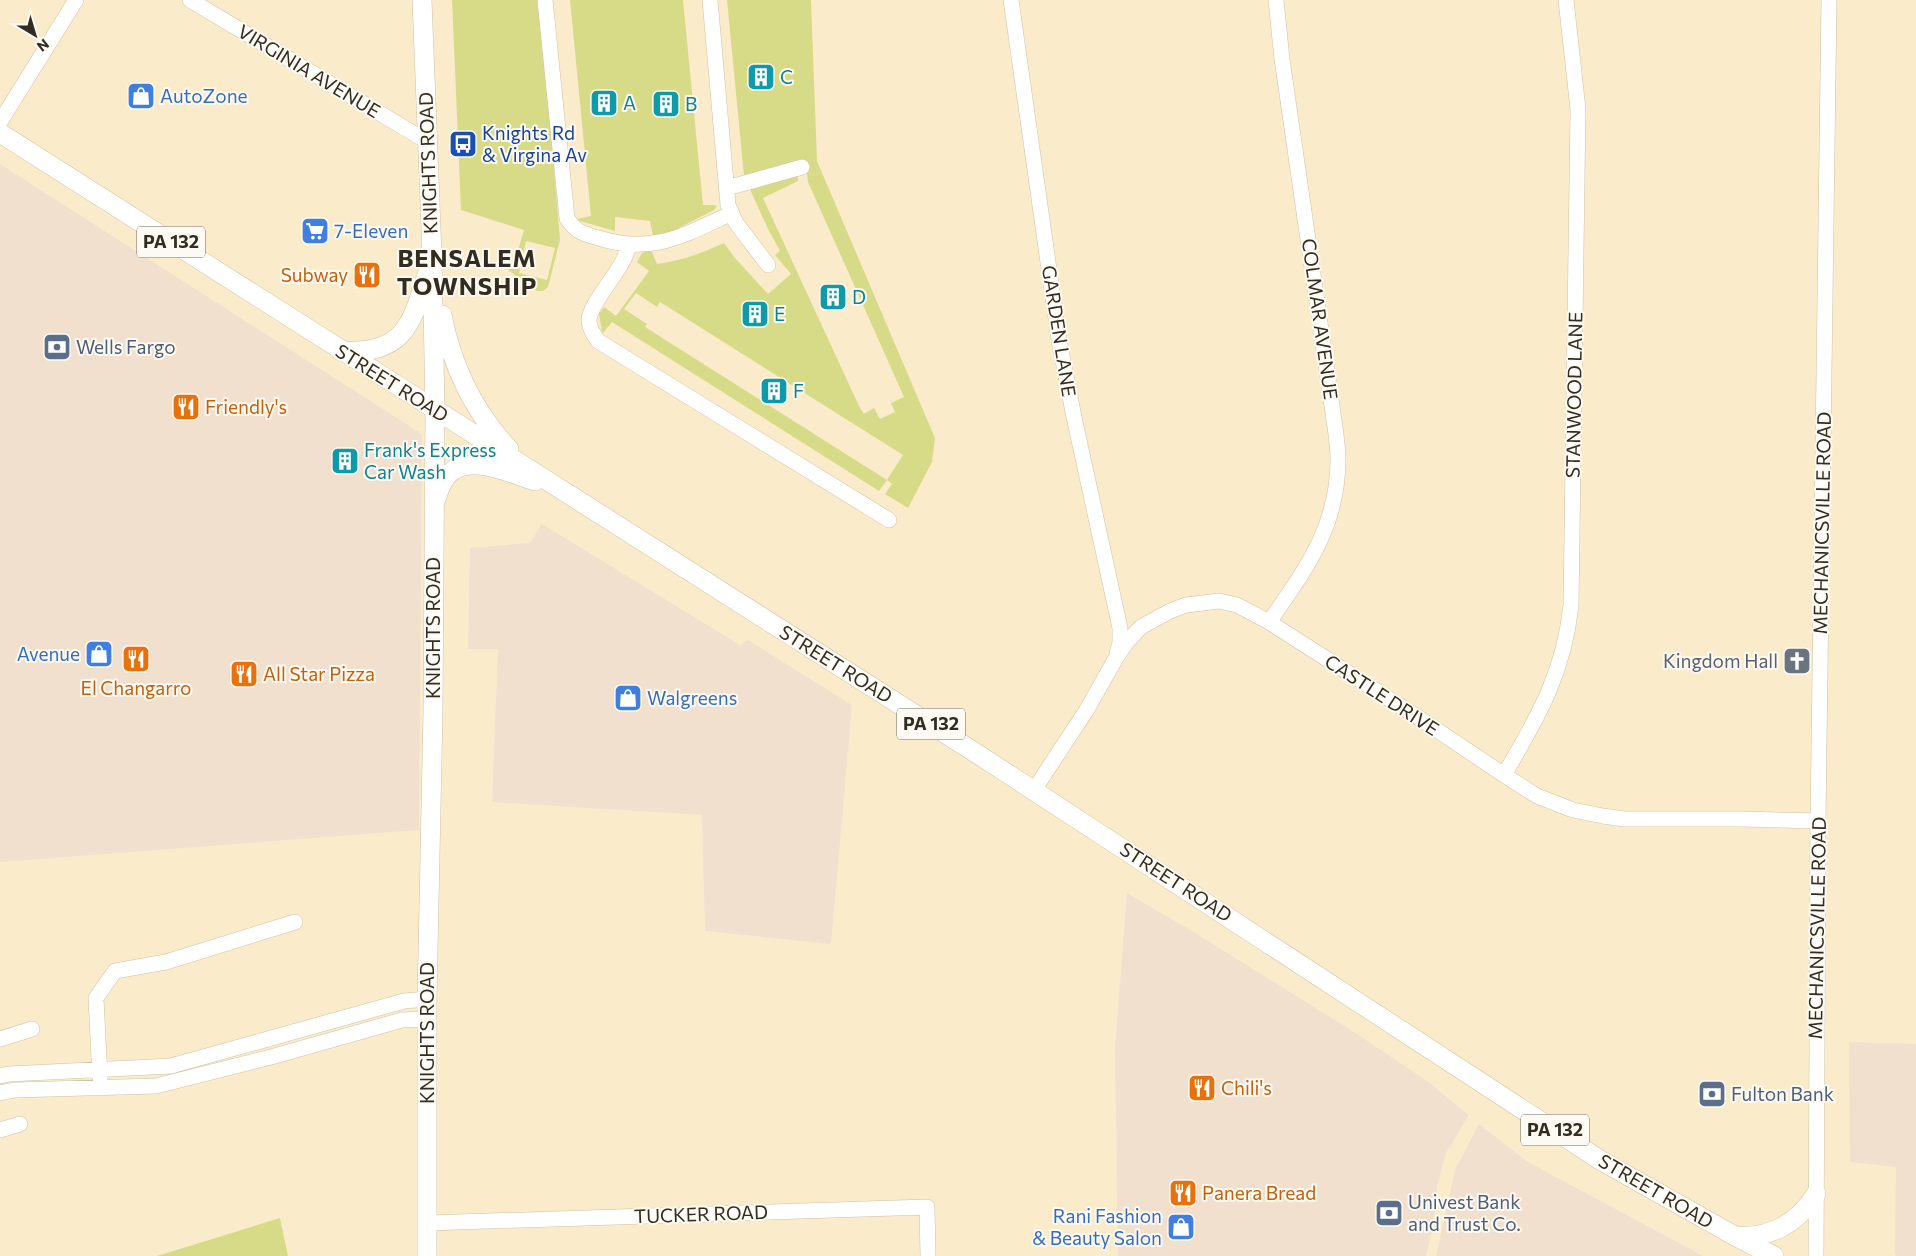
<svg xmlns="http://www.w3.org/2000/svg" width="1916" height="1256" viewBox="0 0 1916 1256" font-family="Commissioner,sans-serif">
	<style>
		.commercial { fill: #f2e0cf }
		.green { fill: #d7db87; fill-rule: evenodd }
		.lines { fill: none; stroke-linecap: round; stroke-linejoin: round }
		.minor-casing { stroke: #cfc2a2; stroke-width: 16 }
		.major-casing { stroke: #cfc2a2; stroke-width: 20 }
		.minor { stroke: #fff; stroke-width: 15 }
		.major { stroke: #fff; stroke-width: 19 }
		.labels { text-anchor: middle; stroke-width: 4; stroke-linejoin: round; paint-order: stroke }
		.shield { fill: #fdfaf4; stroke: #6f6a60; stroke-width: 1 }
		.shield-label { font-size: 18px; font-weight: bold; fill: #322d20 }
		.street-label { font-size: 19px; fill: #322d20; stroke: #fdfaf4 }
		.culture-label { font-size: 19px; fill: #0d838f; stroke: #fdfaf4; text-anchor: start }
		.shop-label { font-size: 19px; fill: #366cbe; stroke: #fdfaf4; text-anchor: start }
		.transit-label { font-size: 19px; fill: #164399; stroke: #fdfaf4; text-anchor: start }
		.food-label { font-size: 19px; fill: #c56008; stroke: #fdfaf4; text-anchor: start }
		.service-label { font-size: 19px; fill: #4e5e75; stroke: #fdfaf4; text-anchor: start }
		.worship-label { font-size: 19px; fill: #5b616d; stroke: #fdfaf4; text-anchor: end }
		.district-label { font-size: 24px; font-weight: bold; letter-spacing: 1px; fill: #322d20; stroke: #fdfaf4 }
	</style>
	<rect width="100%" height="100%" fill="#faeccb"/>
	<path class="commercial" d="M 0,164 L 422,434 L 419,830 L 0,862 Z
		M 542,524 L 740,645 L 748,640 L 852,705 L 831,944 L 705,931 L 702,815 L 492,802 L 498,649 L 468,649 L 470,548 L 530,543 Z
		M 1127,893 L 1192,931 L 1351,1030 L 1427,1081 L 1469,1115 L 1446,1153 L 1437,1186 L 1434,1224 L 1426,1256 L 1118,1256 L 1115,1048 Z
		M 1849,1042 L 1916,1044 L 1916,1256 L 1897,1256 L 1895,1254 L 1896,1167 L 1850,1162 Z
		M 1479,1124 L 1528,1162 L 1703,1256 L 1436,1256 L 1455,1170 Z"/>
	<path class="green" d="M 452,0 L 540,0 L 560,240 L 548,287 L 543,291 L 537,291 L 504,267 L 503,262 L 506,262 L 520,268 L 519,273 L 547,280 L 555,248 L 526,241 L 521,264 L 515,261 L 524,230 L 461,210 Z
		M 570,0 L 683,0 L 703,205 L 715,205 L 717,206 L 714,210 L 671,232 L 653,236 L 650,221 L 615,217 L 615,231 L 580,221 L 577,219 L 591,216 Z
		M 727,0 L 811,0 L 817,161 L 935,438 L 932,462 L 908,508 L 885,494 L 892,484 L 887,480 L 879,491 L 612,322 L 603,333 L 602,332 L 599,314 L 604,307 L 616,316 L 649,271 L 637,262 L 642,253 L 651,250 L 657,264 C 681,261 702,253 724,243 L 735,258 L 768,294 L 791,274 L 775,255 L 780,251 L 768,229 L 749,187 L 797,172 L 798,181 L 763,198 L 859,406 L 864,414 L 874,408 L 880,419 L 895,412 L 891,403 L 904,397 L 808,182 L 806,164 L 744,176 ZM 636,293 L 657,307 L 660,302 L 903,455 L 887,480 L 645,327 L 647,324 L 624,309 Z
		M 280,1218 L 288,1256 L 157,1256 Z"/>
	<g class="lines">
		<defs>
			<path id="minor" d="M 190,0 L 428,142
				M 545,0 L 567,218 C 577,234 585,234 602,239 C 654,254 684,235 730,214
				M 710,0 L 728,205 L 736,223 L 768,265
				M 1011,0 L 1059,340 L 1074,417 L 1120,628 L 1120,643 L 1117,653
				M 0,122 L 76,0
				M 727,188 L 802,167
				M 629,245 C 624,270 590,301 589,320 C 589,328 594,335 598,341 L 889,520
				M 1269,622 C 1306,569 1338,527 1338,459 C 1338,444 1335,428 1333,413 L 1282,59 L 1276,0
				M 1504,775 C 1538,717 1564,673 1571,605 L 1578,109 L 1566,0
				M 1034,790 L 1086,711 L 1116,658 L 1127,642 L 1141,627 L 1170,611 L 1186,605 L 1219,601 L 1237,605 L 1269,622 L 1422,720 L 1504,775 L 1537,796 L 1573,810 L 1603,816 L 1624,819 L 1742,819 L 1818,821
				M 0,1039 L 32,1029
				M 0,1076 L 9,1074 L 171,1066 L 404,1001 L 427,999
				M 100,1078 L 96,998 L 115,971 L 166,962 L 295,922
				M 0,1093 L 15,1090 L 156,1086 L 271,1057 L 402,1020 L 427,1019
				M 0,1130 L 20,1124
				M 427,1223 L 927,1207 L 928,1256
				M 1816,1256 L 1818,821 L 1829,0"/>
			<path id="major" d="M 422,0 L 432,255 L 435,410 L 433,712 L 427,999 L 427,1256
				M 0,133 L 979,755 L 1600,1160 L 1733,1235 L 1774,1256
				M 442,315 C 452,366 473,411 509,449
				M 341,351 C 404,354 411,326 427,275
				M 437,497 C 450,444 500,470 535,481
				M 1735,1236 C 1770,1239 1798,1223 1816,1194"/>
		</defs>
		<use href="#minor" class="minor-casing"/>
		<use href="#major" class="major-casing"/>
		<use href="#minor" class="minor"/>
		<use href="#major" class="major"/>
	</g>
	<defs>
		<symbol id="building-square" viewBox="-11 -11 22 22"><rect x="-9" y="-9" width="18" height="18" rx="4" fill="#0f9aa8" stroke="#fdfaf4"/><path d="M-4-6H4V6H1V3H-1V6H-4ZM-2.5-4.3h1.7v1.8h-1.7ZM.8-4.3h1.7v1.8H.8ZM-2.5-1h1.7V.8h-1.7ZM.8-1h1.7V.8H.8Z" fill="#fff"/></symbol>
		<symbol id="shop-square" viewBox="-11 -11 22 22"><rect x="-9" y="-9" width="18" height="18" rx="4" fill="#3f7fe0" stroke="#fdfaf4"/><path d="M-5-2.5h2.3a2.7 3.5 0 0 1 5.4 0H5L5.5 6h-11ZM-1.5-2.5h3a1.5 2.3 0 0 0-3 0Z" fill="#fff"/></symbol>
		<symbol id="bus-square" viewBox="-11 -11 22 22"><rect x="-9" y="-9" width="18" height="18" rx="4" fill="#1a4fb4" stroke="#fdfaf4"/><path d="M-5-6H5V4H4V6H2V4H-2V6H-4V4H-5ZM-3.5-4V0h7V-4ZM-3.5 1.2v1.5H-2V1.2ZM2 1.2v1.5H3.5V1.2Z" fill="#fff"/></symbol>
		<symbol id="supermarket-square" viewBox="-11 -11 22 22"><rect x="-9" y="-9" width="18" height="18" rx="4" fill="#3f7fe0" stroke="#fdfaf4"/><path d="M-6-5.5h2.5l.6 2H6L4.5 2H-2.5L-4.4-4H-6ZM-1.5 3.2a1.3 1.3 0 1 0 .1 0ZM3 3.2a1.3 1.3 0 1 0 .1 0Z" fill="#fff"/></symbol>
		<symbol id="restaurant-square" viewBox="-11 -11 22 22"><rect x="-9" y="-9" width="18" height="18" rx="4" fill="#e8710a" stroke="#fdfaf4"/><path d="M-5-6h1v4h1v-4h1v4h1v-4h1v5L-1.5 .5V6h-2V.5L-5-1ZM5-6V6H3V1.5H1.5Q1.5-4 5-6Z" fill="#fff"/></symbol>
		<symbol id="bank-square" viewBox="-11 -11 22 22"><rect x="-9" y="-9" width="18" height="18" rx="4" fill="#5c6f8a" stroke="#fdfaf4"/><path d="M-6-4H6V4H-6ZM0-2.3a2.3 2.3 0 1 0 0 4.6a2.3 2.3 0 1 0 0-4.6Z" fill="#fff"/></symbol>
		<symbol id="church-square" viewBox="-11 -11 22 22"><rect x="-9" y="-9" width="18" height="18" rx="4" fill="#6b7280" stroke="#fdfaf4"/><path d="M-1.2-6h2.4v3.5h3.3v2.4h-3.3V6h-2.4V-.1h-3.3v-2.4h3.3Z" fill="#fff"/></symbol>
	</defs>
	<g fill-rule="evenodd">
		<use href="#building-square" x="745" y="61" width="32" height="32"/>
		<use href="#shop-square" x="125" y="80" width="32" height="32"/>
		<use href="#building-square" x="588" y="87" width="32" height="32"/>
		<use href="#building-square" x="650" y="88" width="32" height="32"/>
		<use href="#bus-square" x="447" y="128" width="32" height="32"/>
		<use href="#supermarket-square" x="299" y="215" width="32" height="32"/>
		<use href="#restaurant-square" x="351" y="259" width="32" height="32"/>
		<use href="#building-square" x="817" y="281" width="32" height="32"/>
		<use href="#building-square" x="739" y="298" width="32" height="32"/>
		<use href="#bank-square" x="41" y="331" width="32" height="32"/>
		<use href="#building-square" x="758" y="375" width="32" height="32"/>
		<use href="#restaurant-square" x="170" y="391" width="32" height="32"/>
		<use href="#building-square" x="329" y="445" width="32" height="32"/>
		<use href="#shop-square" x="83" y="638" width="32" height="32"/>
		<use href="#restaurant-square" x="120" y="643" width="32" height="32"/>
		<use href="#church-square" x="1781" y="645" width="32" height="32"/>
		<use href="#restaurant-square" x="228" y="658" width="32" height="32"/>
		<use href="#shop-square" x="612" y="682" width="32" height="32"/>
		<use href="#restaurant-square" x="1186" y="1072" width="32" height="32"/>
		<use href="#bank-square" x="1696" y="1078" width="32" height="32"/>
		<use href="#restaurant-square" x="1167" y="1177" width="32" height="32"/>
		<use href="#bank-square" x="1373" y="1197" width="32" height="32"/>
		<use href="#shop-square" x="1165" y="1211" width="32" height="32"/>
	</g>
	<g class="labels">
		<g class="shield">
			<rect x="137" y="226.5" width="68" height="31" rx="4"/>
			<rect x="897" y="708.5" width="68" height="31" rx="4"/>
			<rect x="1521" y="1114.5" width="68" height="31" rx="4"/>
		</g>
		<g class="shield-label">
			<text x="171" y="248">PA 132</text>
			<text x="931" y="730">PA 132</text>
			<text x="1555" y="1136">PA 132</text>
		</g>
		<g class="street-label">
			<text transform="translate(309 71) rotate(31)" y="7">VIRGINIA AVENUE</text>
			<text transform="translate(428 163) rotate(-92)" y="7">KNIGHTS ROAD</text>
			<text transform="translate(1320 319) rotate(82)" y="7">COLMAR AVENUE</text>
			<text transform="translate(1059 331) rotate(81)" y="7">GARDEN LANE</text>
			<text transform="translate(392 383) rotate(32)" y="7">STREET ROAD</text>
			<text transform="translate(1574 395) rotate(-89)" y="7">STANWOOD LANE</text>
			<text transform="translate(1822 523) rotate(-89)" y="7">MECHANICSVILLE ROAD</text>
			<text transform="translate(433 628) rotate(-90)" y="7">KNIGHTS ROAD</text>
			<text transform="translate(836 664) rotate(32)" y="7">STREET ROAD</text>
			<text transform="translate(1382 695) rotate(33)" y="7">CASTLE DRIVE</text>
			<text transform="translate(1176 882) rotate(33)" y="7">STREET ROAD</text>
			<text transform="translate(1817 928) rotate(-89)" y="7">MECHANICSVILLE ROAD</text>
			<text transform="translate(427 1033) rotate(-90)" y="7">KNIGHTS ROAD</text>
			<text transform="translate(1656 1191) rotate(30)" y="7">STREET ROAD</text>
			<text transform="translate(701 1214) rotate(-2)" y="7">TUCKER ROAD</text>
		</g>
		<g class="culture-label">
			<text x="780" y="84">C</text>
			<text x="623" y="110">A</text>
			<text x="685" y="111">B</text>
			<text x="852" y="304">D</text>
			<text x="774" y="321">E</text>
			<text x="793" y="398">F</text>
			<text x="364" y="457">Frank's Express<tspan x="364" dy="22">Car Wash</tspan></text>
		</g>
		<g class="shop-label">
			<text x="160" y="103">AutoZone</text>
			<text x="334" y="238">7-Eleven</text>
			<text x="80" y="661" text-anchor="end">Avenue</text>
			<text x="647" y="705">Walgreens</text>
			<text x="1162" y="1223" text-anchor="end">Rani Fashion<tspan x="1162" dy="22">&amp; Beauty Salon</tspan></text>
		</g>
		<g class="transit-label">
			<text x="482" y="140">Knights Rd<tspan x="482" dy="22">&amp; Virgina Av</tspan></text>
		</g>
		<g class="food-label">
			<text x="348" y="282" text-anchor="end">Subway</text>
			<text x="205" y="414">Friendly's</text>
			<text x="263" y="681">All Star Pizza</text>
			<text x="136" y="695" text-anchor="middle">El Changarro</text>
			<text x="1221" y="1095">Chili's</text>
			<text x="1202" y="1200">Panera Bread</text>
		</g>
		<g class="service-label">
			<text x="76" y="354">Wells Fargo</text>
			<text x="1731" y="1101">Fulton Bank</text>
			<text x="1408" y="1209">Univest Bank<tspan x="1408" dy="22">and Trust Co.</tspan></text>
		</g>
		<g class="worship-label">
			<text x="1778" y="668">Kingdom Hall</text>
		</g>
		<g class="district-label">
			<text x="467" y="267">BENSALEM<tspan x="467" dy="28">TOWNSHIP</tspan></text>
		</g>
	</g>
	<g transform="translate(35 35) rotate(142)" stroke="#fdfaf4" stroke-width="4" paint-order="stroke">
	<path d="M0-4L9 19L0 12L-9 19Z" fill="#322d20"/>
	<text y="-8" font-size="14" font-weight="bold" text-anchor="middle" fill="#322d20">N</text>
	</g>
</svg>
